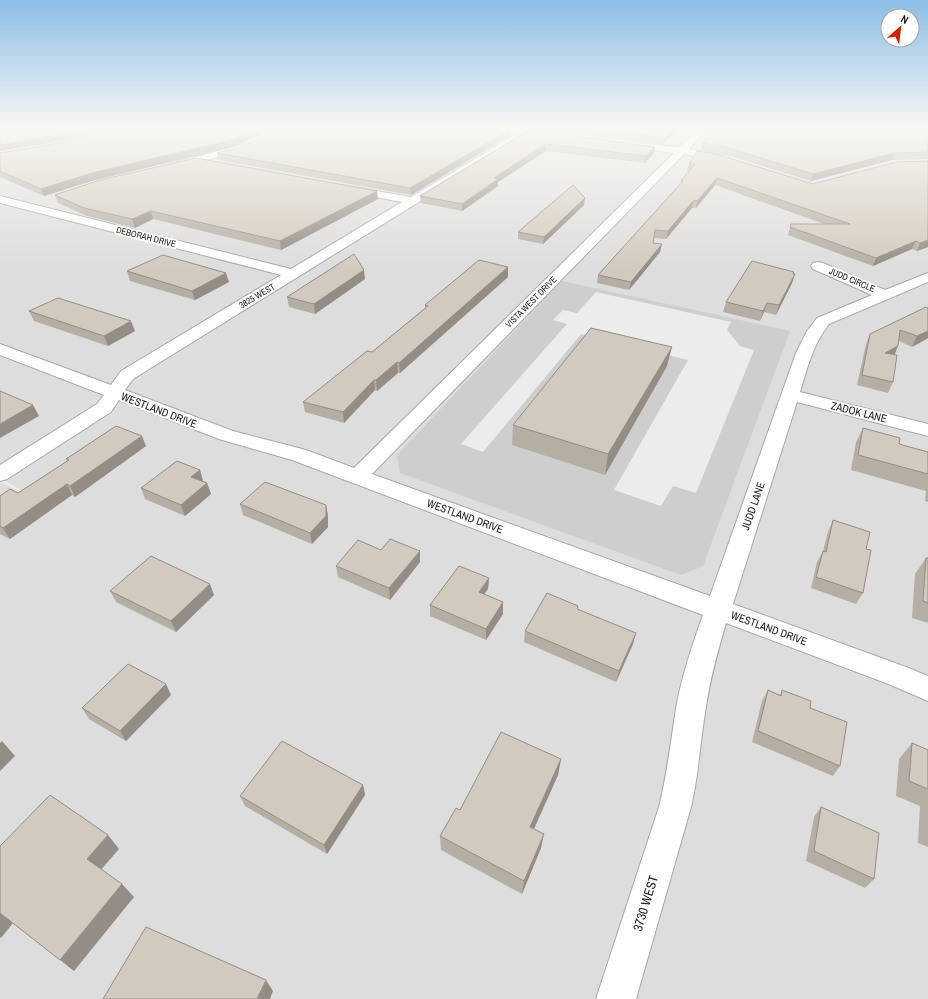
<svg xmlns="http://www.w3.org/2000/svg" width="928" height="999" viewBox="0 0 928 999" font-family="'Archivo Narrow',sans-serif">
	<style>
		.residential { fill: #dedddd }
		.religious { fill: #cecece }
		.parking { fill: #ececec }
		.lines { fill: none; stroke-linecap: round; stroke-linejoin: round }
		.minor-casing { stroke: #a7a7a7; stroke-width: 2 }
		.minor { fill: #fff; fill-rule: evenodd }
		.wall { fill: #b5aea3 }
		.shaded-wall { fill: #938d85 }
		.building { fill: #d2cabe; stroke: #938d85 }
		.labels { text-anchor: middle; stroke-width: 4; stroke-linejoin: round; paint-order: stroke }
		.far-street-label { font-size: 9px; fill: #202020; stroke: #fff }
		.street-label { font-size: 11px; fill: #202020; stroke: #fff }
		.near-street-label { font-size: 13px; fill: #202020; stroke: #fff }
	</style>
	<rect width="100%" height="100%" fill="#f2f0e6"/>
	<path class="residential" d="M 41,128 L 928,128 L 928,999 L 0,999 L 0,482 L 64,512 L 0,479 L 0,136 Z"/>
	<path class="religious" d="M 562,281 L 790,331 L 703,566 L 681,575 L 400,473 L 397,455 Z"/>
	<path class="parking" d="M 596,292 L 731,322 L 727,330 L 740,346 L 754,350 L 696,493 L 673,486 L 661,506 L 614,490 L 688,360 L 581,334 L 483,452 L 461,444 L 567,324 L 553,320 L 563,310 L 577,313 Z"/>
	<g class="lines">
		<defs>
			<path id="minor" d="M 477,128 L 515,128 L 556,133 L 561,136 L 556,139 L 527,135 L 133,379 L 125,390 L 233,431 L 306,450 L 354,468 L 674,153 L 626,147 L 621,144 L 623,142 L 679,147 L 699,128 L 708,128 L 689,149 L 728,156 L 729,158 L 728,160 L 724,161 L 684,154 L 372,474 L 710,596 L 796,353 L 807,331 L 817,318 L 872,295 L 813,269 L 811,266 L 813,263 L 818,262 L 823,263 L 885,290 L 928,273 L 928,282 L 829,324 C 813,344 807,369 800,392 L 928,424 L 928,436 L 797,402 L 733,604 L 906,667 L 928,676 L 928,701 L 886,683 L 726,623 C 718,651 710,678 706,707 C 700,740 699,773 691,807 L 636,999 L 596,999 L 659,807 C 667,774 671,741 676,708 C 682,676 692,645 703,615 L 292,460 L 219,439 L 119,400 L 111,412 L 7,479 L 0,481 L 0,465 L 97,404 L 104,395 L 0,355 L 0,344 L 111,385 L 121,371 L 281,275 L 0,203 L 0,196 L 291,269 L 402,202 L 343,191 L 341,189 L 343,187 L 347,186 L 411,197 L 517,134 L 481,132 L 478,131 Z
				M 245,144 L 248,145 L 250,147 L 248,149 L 174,169 L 169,166 L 170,164 Z"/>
		</defs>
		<use href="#minor" class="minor-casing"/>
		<use href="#minor" class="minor"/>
	</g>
	<path class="wall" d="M 529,128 L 679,128 L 662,145 Z
		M 928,128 L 928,159 L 892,160 L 811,181 L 720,153 L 701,150 L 703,143 Z
		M 357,130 L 511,135 L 411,195 L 218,160 L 217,153 Z
		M 529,130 L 654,153 L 645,163 L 546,151 L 498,182 L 498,186 L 462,211 L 421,203 L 420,196 Z
		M 234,147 L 95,180 L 44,196 L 0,177 L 0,153 Z
		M 928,161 L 928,247 L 917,251 L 912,249 L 873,266 L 788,235 L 791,224 L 824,224 L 715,185 L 696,208 L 692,208 L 666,239 L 654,238 L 653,243 L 662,244 L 660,252 L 629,290 L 597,283 L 598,275 L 681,184 L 681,181 L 690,171 L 687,171 L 689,164 L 813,184 Z
		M 55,195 L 378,199 L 281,250 L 153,219 L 135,228 L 87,216 L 58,203 Z
		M 584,205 L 543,244 L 518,239 L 518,232 Z
		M 127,271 L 229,282 L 195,300 L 130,281 Z
		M 794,272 L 794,274 L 795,274 L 792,283 L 776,315 L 764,312 L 760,321 L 723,312 L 726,302 Z
		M 508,277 L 400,373 L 398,373 L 377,391 L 375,390 L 344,423 L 305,412 L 303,402 L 372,352 L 425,308 L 425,305 Z
		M 365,279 L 315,314 L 289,307 L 287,297 Z
		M 928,308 L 928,338 L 912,347 L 899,341 L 898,346 L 894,355 L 893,382 L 888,393 L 857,385 L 866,344 L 870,334 Z
		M 29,311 L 135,331 L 108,346 L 34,321 Z
		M 667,366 L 605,475 L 512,445 L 513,425 Z
		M 863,428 L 899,444 L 928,452 L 928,502 L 925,501 L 926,491 L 851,470 L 856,442 Z
		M 146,446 L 75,497 L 72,495 L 10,539 L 0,534 L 0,496 L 18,493 L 67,461 L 66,459 Z
		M 200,470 L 203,481 L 207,483 L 211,494 L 185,516 L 145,499 L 141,488 Z
		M 240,504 L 326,505 L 328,516 L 328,527 L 312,544 L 243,515 Z
		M 833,520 L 866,549 L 863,593 L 856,604 L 811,588 L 817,562 L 823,551 L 828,532 Z
		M 381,550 L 420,562 L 390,600 L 338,577 L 336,566 Z
		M 926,558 L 928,558 L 928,623 L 912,618 L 915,574 Z
		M 489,578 L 488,589 L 484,594 L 503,602 L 503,614 L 486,640 L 430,616 L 430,605 Z
		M 110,591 L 214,595 L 176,632 L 116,602 Z
		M 578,609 L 633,644 L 616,682 L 524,642 L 525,631 Z
		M 768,690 L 780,695 L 782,690 L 810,708 L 840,766 L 833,776 L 752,742 L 762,701 Z
		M 171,695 L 126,741 L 89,719 L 82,708 Z
		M 912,743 L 928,750 L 928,847 L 918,843 L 920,806 L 896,796 L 899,759 Z
		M 561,759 L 558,775 L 534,829 L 541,848 L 522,894 L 441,850 L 440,836 L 460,810 Z
		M 363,785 L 365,795 L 327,854 L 245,806 L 240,796 Z
		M 821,807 L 874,879 L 865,888 L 806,861 L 814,817 Z"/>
	<path class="shaded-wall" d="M 0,128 L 23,128 L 0,133 Z
		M 86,128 L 114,128 L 61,141 L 0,151 L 0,145 Z
		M 259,128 L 273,128 L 234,147 L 95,180 L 44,196 L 41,189 L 92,173 Z
		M 674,128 L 679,128 L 662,145 L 664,138 Z
		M 511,129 L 511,135 L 411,195 L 410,188 Z
		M 546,144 L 546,151 L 498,182 L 498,186 L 462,211 L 462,204 L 494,178 Z
		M 655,147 L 654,153 L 645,163 L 646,156 Z
		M 895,153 L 892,160 L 811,181 L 813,174 Z
		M 717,178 L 715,185 L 696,208 L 697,201 Z
		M 377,191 L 378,199 L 281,250 L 280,241 Z
		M 585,198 L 584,205 L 543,244 L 544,237 Z
		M 694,200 L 692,208 L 666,239 L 668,231 Z
		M 151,211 L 153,219 L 135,228 L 132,219 Z
		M 928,240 L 928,247 L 917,251 L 920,243 Z
		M 916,241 L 912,249 L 873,266 L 876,258 Z
		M 662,244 L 660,252 L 629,290 L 631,282 Z
		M 508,267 L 508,277 L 400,373 L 399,363 Z
		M 364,270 L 365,279 L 315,314 L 314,304 Z
		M 794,272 L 792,280 L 795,274 L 792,283 L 776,315 L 779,305 L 793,274 Z
		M 226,273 L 229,282 L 195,300 L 192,291 Z
		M 767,303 L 764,312 L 760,321 L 763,311 Z
		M 131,321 L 135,331 L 108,346 L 104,336 Z
		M 928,331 L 928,338 L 912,347 L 917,336 Z
		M 898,346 L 894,356 L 885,353 Z
		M 672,347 L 667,366 L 605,475 L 608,454 Z
		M 397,362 L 398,373 L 377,391 L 376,380 Z
		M 374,380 L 375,390 L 344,423 L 343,412 Z
		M 33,405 L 39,416 L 0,438 L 0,424 Z
		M 142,436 L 146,446 L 75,497 L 70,486 Z
		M 200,470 L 203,481 L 195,488 L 191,477 Z
		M 207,483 L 211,494 L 185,516 L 181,505 Z
		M 67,484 L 72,495 L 10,539 L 3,528 Z
		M 326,505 L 328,516 L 328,527 L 312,544 L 310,533 Z
		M 420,551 L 420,562 L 390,600 L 389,588 Z
		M 489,578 L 488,589 L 478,603 L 479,592 Z
		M 210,584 L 214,595 L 176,632 L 171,621 Z
		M 503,602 L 503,614 L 486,640 L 486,629 Z
		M 636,633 L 633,644 L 616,682 L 619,671 Z
		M 166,684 L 171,695 L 126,741 L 120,731 Z
		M 2,741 L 15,756 L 0,771 L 0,743 Z
		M 561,759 L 558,775 L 528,842 L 530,827 Z
		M 363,785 L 365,795 L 327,854 L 324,845 Z
		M 544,834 L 541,848 L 522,894 L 524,881 Z
		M 108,835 L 119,849 L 99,872 L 87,859 Z
		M 122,884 L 134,897 L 74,971 L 60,960 Z
		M 0,913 L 13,923 L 1,938 L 0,937 Z
		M 266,980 L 273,991 L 270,999 L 257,999 Z"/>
	<path class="building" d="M 19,128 L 86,128 L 58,134 L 0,145 L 0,133 Z
		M 122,128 L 259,128 L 232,140 L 92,173 L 41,189 L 0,171 L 0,153 L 59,143 Z
		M 281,128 L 309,128 L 357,130 L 462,128 L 484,128 L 511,129 L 410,188 L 217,153 L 241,147 Z
		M 579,128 L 674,128 L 664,138 Z
		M 713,128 L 928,128 L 928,152 L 895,153 L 813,174 L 722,146 L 703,143 Z
		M 529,130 L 655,147 L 646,156 L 546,144 L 494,178 L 498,179 L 462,204 L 420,196 Z
		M 697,151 L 716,154 L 813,184 L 896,162 L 928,161 L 928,240 L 920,243 L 916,241 L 876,258 L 790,227 L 791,224 L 850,224 L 717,178 L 697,201 L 694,200 L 668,231 L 655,230 L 653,243 L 662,244 L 631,282 L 598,275 L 683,181 L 681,181 L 695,164 L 689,164 Z
		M 196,158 L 377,191 L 280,241 L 151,211 L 132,219 L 84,208 L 55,195 L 100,180 Z
		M 573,185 L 585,198 L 544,237 L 518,232 Z
		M 354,254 L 364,270 L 314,304 L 287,297 Z
		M 163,255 L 226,273 L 192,291 L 127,271 Z
		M 479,260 L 508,267 L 399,363 L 397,362 L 376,380 L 374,380 L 343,412 L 303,402 L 367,351 L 372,352 L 428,306 L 425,305 Z
		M 752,261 L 794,272 L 793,274 L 795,274 L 779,305 L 767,303 L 763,311 L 726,302 Z
		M 58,298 L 131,321 L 104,336 L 29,311 Z
		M 926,307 L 928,308 L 928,331 L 917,336 L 900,330 L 898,346 L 885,353 L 897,355 L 893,382 L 862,375 L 870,334 Z
		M 591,328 L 672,347 L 608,454 L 513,425 Z
		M 0,391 L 33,405 L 0,424 Z
		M 116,426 L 142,436 L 70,486 L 67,484 L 3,528 L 0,526 L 0,496 L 10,489 L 18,493 L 69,460 L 66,459 Z
		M 863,428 L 900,438 L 899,444 L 928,452 L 928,474 L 858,455 Z
		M 177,461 L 200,470 L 191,477 L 207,483 L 181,505 L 141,488 Z
		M 265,482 L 326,505 L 326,516 L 310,533 L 240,504 Z
		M 833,520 L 870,532 L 866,549 L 871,550 L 863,593 L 816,577 L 823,551 L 826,552 Z
		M 390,539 L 420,551 L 389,588 L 336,566 L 358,540 L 381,550 Z
		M 151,556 L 210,584 L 171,621 L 110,591 Z
		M 926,558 L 928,558 L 928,603 L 923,601 Z
		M 459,566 L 489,578 L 479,592 L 503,602 L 486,629 L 430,605 Z
		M 547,593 L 578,606 L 577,609 L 636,633 L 619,671 L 525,631 Z
		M 128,664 L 166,684 L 120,731 L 82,708 Z
		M 768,690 L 781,696 L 782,690 L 811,701 L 810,708 L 847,722 L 840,766 L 758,731 Z
		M 501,732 L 561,759 L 530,827 L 544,834 L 524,881 L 440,836 L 456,808 L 460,810 Z
		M 282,741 L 363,785 L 324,845 L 240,796 Z
		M 912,743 L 928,750 L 928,789 L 909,781 Z
		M 50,795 L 108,835 L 87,859 L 122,884 L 60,960 L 0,913 L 0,846 Z
		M 821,807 L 879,833 L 874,879 L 814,851 Z
		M 146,927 L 266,980 L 257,999 L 103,999 Z"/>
	<linearGradient id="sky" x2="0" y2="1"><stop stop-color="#8cbde6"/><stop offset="0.48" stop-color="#f9f8f4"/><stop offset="1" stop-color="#f9f8f4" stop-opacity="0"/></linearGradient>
	<rect width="928" height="268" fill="url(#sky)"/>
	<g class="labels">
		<g class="far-street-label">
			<text transform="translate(146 237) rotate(14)" y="3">DEBORAH DRIVE</text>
			<text transform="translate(852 280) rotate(23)" y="3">JUDD CIRCLE</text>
			<text transform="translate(257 296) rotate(-31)" y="3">3825 WEST</text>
			<text transform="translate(531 302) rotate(-45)" y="3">VISTA WEST DRIVE</text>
		</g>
		<g class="street-label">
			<text transform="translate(159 410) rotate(21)" y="4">WESTLAND DRIVE</text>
			<text transform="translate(859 412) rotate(14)" y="4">ZADOK LANE</text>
			<text transform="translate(753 506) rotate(-71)" y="4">JUDD LANE</text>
			<text transform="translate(465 516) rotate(20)" y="4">WESTLAND DRIVE</text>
			<text transform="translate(769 628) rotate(20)" y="4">WESTLAND DRIVE</text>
		</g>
		<g class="near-street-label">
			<text transform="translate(645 903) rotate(-73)" y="5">3730 WEST</text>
		</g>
	</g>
	<g transform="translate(900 28) rotate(28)"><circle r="19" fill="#ffffff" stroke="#a6a6a6"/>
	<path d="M0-3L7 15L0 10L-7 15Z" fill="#d12000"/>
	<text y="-6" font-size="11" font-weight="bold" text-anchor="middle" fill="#202020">N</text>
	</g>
</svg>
